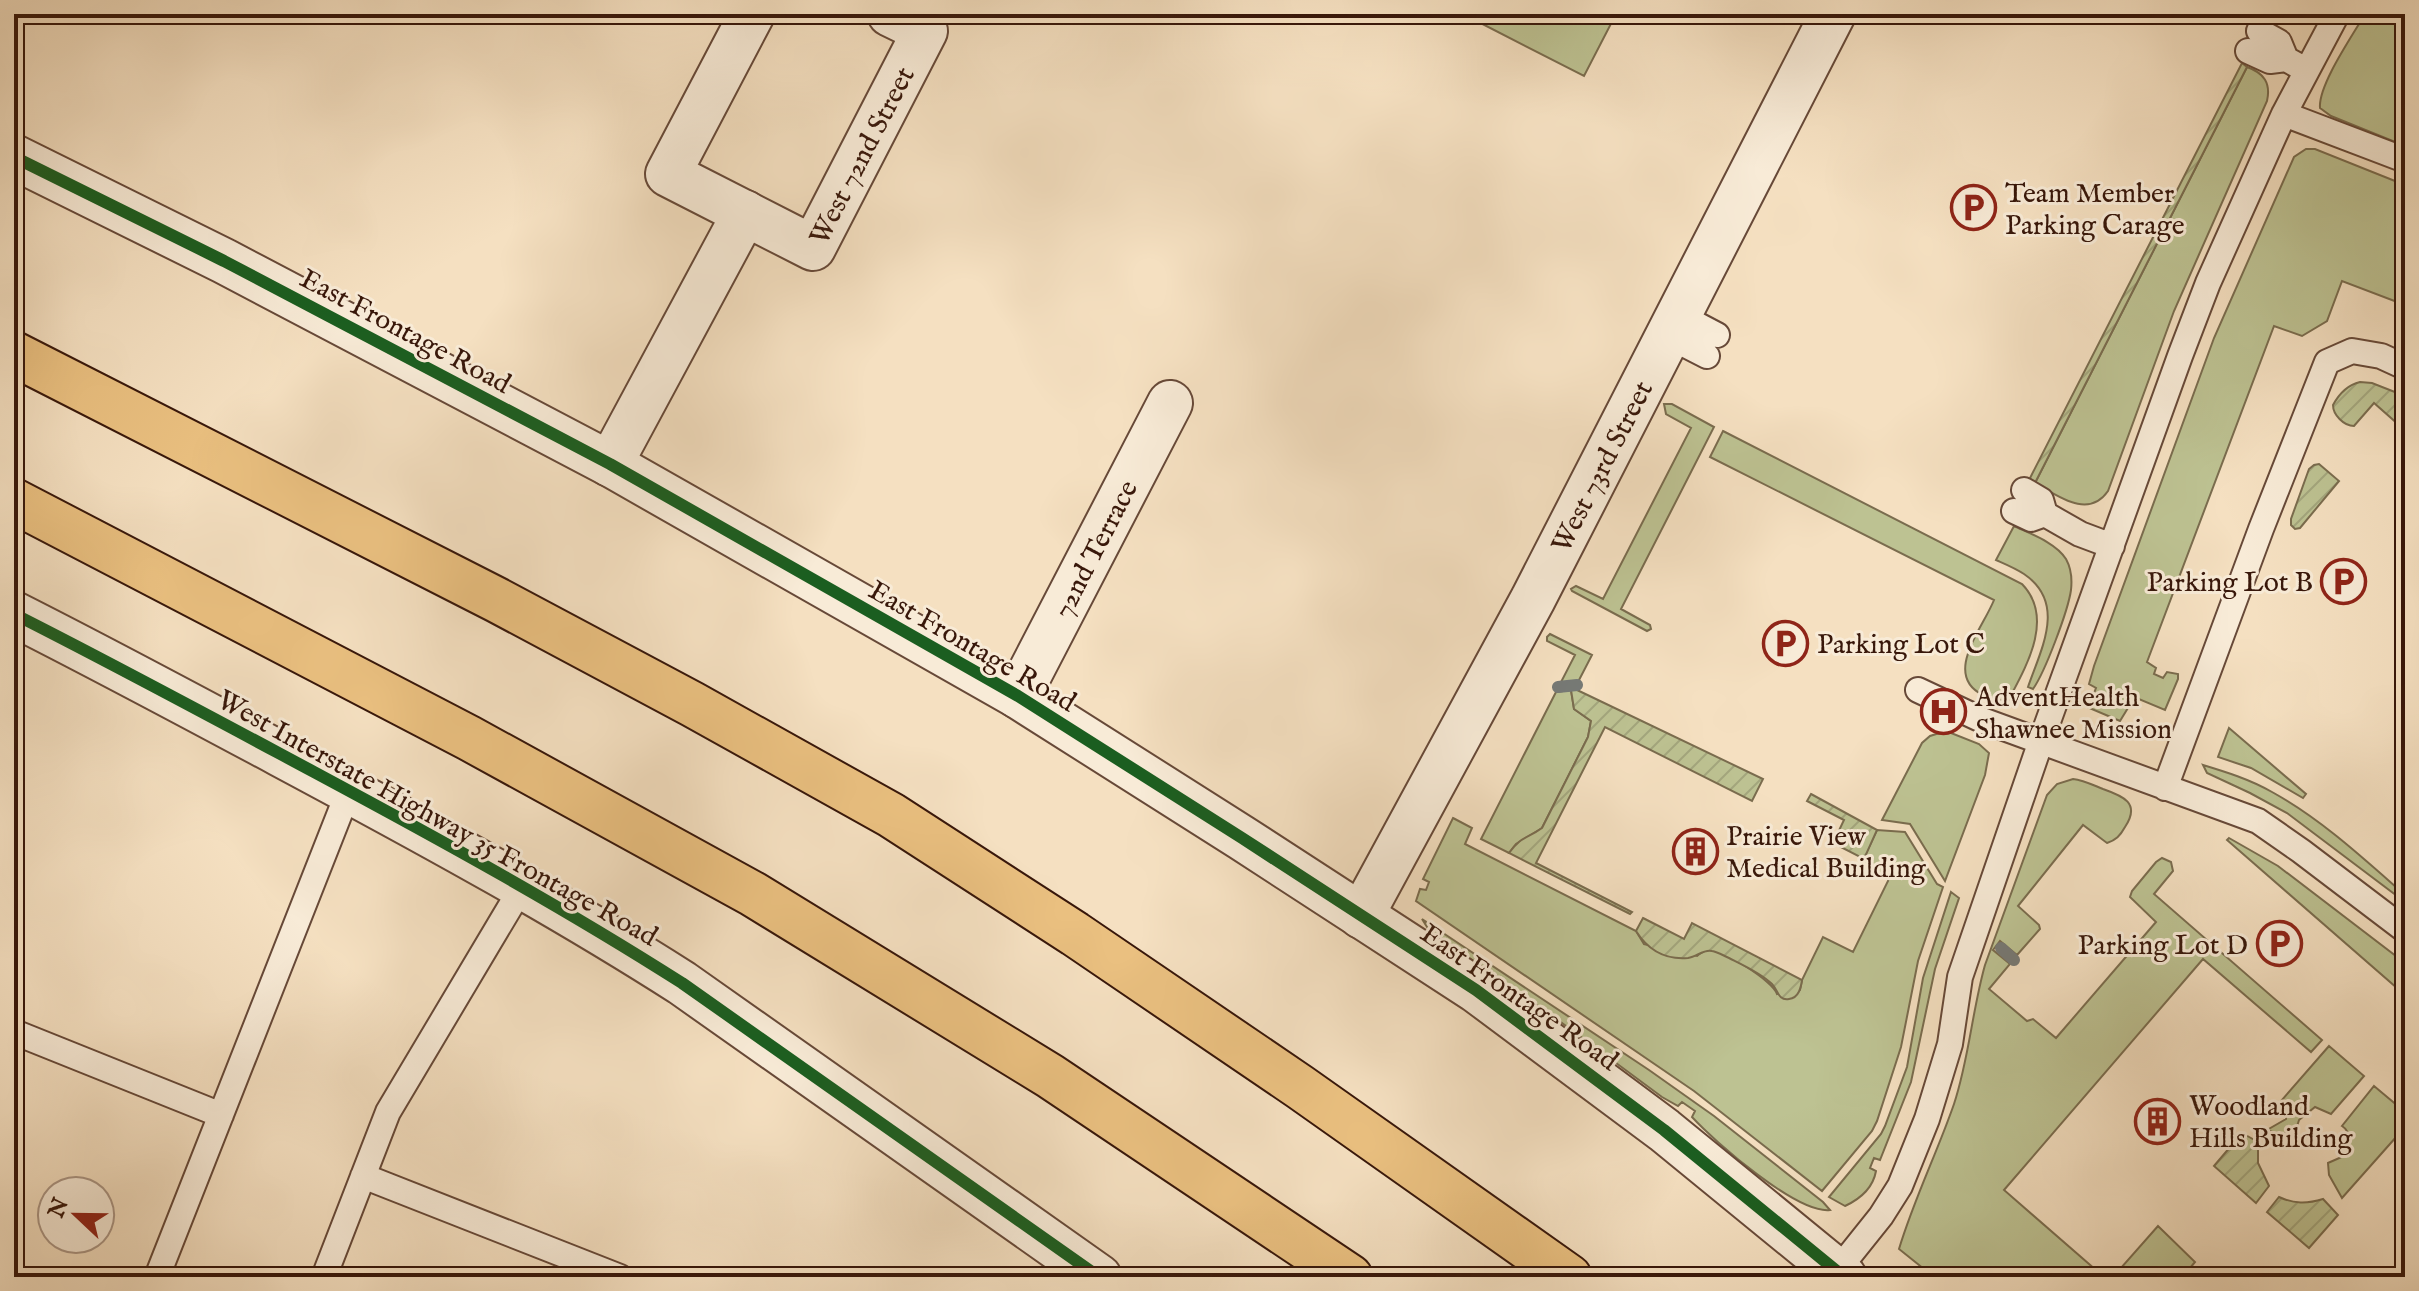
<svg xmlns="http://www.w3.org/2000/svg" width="2419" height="1291" viewBox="0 0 2419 1291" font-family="'IM FELL English',serif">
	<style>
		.grass { fill: #bdc292; stroke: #7a6c4e; stroke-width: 2 }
		.garden { fill: url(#garden-furrows); stroke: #7a6c4e; stroke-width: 2 }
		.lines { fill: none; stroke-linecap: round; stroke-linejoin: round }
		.stream { stroke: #767975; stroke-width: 12 }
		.service-casing { stroke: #674938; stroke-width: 28 }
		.minor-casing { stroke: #674938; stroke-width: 48 }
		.tertiary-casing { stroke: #674938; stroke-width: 48 }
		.motorway-casing { stroke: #38170a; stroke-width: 48 }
		.service { stroke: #f8ebd7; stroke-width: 24 }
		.minor { stroke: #f8ebd7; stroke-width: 44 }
		.tertiary { stroke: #f8ebd7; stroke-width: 44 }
		.motorway { stroke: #eac080; stroke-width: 44 }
		.cycleway-casing { stroke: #f8ebd7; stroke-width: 17 }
		.cycleway { stroke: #1b5e20; stroke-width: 12 }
		.labels { text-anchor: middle; stroke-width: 6; stroke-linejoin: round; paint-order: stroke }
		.street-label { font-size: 28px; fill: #38170a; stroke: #f8ebd7 }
		.poi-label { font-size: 28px; fill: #38170a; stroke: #f8ebd7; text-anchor: start }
	</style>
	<defs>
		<pattern id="garden-furrows" width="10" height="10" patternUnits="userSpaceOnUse" patternTransform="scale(2)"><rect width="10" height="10" fill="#bdc292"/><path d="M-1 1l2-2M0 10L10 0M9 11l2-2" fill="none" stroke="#a3a67d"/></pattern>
	</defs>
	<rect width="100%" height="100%" fill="#f5e0c1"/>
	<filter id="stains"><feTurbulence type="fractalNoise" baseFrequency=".0025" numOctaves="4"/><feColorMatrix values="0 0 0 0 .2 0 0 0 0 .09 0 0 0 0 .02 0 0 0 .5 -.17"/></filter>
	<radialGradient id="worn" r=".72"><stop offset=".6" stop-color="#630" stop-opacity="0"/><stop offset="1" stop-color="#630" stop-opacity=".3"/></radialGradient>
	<path class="grass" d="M 1463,14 L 1616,14 L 1584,76 Z
		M 2365,14 L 2405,14 L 2405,146 L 2331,116 L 2320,108 C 2318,85 2353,35 2365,14 Z
		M 2247,67 C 2264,73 2271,83 2267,101 L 2174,311 L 2108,491 C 2088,520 2057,495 2035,483 Z
		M 2306,149 L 2315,149 L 2405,185 L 2405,305 L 2342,281 L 2327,321 L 2302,336 L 2274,326 L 2147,662 L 2156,668 L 2154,674 L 2163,678 L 2167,672 L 2178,674 L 2178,679 L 2165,710 L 2139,699 L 2131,703 L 2120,721 L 2080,704 L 2085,696 L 2092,698 L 2096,688 L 2089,684 L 2094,666 L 2214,338 L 2294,157 Z
		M 1664,404 L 1672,404 L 1714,427 L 1621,609 L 1650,625 L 1651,629 L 1647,631 L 1572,591 L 1571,589 L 1576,586 L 1603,599 L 1691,428 L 1666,414 Z
		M 1723,431 L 2022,584 C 2055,618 2026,667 2008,701 C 1999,701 1991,698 1983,695 C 1942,675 1983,628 1994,600 L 1710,457 Z
		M 2014,526 C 2031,534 2056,543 2066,559 C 2071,568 2072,581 2071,590 C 2068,611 2045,672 2033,689 L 2028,687 C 2041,649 2067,603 2024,574 C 2015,568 2005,564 1996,560 Z
		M 1550,634 L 1592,655 L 1578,682 L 1560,684 L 1575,655 L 1547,641 L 1547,637 Z
		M 1571,690 L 1574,709 L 1591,721 L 1588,737 L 1542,828 L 1516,844 L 1509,853 L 1481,839 L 1556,692 Z
		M 2229,728 L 2306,794 L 2303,798 L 2251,768 L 2218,757 Z
		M 1946,731 L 1979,744 L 1989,753 L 1985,775 L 1945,881 L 1910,824 L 1882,820 L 1922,743 L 1930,736 Z
		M 2203,765 C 2226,772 2249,779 2272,792 C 2321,819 2363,858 2405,895 L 2405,902 L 2287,813 L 2250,793 L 2207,773 Z
		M 2073,779 C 2083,780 2093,785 2103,789 C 2123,796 2141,803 2125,827 C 2120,836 2116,840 2107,843 L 2083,825 L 2018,906 L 2039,925 L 2040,929 L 2017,955 L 2000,941 L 1993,950 L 2010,964 L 1989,989 L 2027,1021 L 2033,1019 L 2056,1038 L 2156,922 L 2130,897 L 2132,891 L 2156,862 L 2162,858 L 2171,862 L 2173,871 L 2154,894 L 2322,1040 L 2311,1052 L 2203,959 L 2004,1190 L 2104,1277 L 1934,1277 L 1899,1249 C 1914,1199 1937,1153 1954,1104 C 1969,1059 1972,1011 1985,965 L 2047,795 L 2057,784 Z
		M 1453,818 L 1472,828 L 1465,844 L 1636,931 L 1644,944 L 1697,956 C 1699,954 1706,950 1708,950 C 1722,949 1773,981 1777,994 L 1800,990 L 1802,980 L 1823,937 L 1853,952 L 1889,879 L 1861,864 L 1877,830 L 1905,832 L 1937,884 L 1943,887 L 1918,961 L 1901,1047 L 1877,1121 L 1872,1131 L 1822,1191 L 1694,1091 L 1416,901 L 1420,889 L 1426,890 L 1429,882 L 1423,879 Z
		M 2229,838 L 2278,866 L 2405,963 L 2405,995 L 2227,840 Z
		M 1951,892 L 1959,898 L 1935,969 L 1911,1082 L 1880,1160 L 1874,1158 L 1870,1168 L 1876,1171 C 1873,1188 1860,1199 1845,1206 L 1829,1197 L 1881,1134 L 1885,1126 L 1907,1067 L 1923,978 Z
		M 1422,919 L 1649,1070 L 1714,1116 L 1823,1202 L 1830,1210 C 1797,1214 1715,1142 1692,1117 L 1695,1111 L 1682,1102 L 1678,1106 L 1662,1097 L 1558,1020 L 1429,930 Z
		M 2329,1046 L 2364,1076 L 2331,1114 L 2315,1107 L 2299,1120 L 2295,1133 L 2275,1133 L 2267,1130 L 2286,1119 L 2286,1109 L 2281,1101 Z
		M 2374,1086 L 2405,1112 L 2405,1127 L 2342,1198 L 2329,1175 L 2328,1163 L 2344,1156 C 2349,1147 2353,1133 2342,1126 Z
		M 2158,1226 L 2195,1262 L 2190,1268 L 2196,1274 L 2193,1277 L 2113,1277 Z"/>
	<path class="garden" d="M 2242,63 L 2247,67 L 2035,483 L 2029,480 Z
		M 2360,382 L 2372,383 L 2405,396 L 2405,418 L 2399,425 L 2374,403 L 2354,426 C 2344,426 2333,415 2333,405 C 2339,394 2347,385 2360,382 Z
		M 2319,464 L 2339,481 L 2300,528 L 2295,529 L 2291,525 L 2291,519 L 2309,469 L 2314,465 Z
		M 1575,689 L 1763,779 L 1752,801 L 1605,727 L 1536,863 L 1632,912 L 1630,914 L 1509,853 C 1521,836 1527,839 1542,828 L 1588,737 L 1591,721 L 1574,709 L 1571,690 Z
		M 1811,794 L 1877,830 L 1864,859 L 1833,843 L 1844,820 L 1807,801 Z
		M 1643,918 L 1684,939 L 1692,923 L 1802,980 C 1801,987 1799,998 1789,999 C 1778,1001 1778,990 1772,984 C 1761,973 1743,965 1729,958 C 1724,956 1718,952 1712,951 C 1703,949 1697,957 1688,958 C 1665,960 1648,950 1636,931 Z
		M 2242,1133 L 2258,1142 L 2258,1163 L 2269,1186 L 2256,1203 L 2214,1166 Z
		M 2279,1197 C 2294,1204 2307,1204 2323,1199 L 2338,1215 L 2309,1248 L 2267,1212 Z"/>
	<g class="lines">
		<path class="stream" d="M 1558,687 L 1577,685
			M 2001,948 L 2014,960"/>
		<defs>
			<path id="service" d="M 2259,31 L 2279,42 L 2286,59
				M 2248,51 L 2270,61 L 2286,59 L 2306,70
				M 2284,114 L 2405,160
				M 1679,315 L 1717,335
				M 1668,336 L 1707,356
				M 2024,490 L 2041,500 L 2045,514 L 2080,534 L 2112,546
				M 2014,511 L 2031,519 L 2045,514
				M 1918,690 L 1982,720 L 2258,821 L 2301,851 L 2405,930
				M 2165,788 L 2261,529 L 2327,362 L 2352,351 L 2381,356 L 2405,367
				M 14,1032 L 221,1115
				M 363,1176 L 620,1277
				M 1837,1271 L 1881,1216 L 1900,1186 L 1927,1119 L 1950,1044 L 1960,977 L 2041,741 L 2180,356 L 2208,283 L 2284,114 L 2337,14
				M 157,1277 L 349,790
				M 324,1277 L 388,1112 L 522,887"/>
			<g id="minor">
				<path id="s1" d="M 752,14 L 668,174 L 813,248 L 925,31 L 890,14"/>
				<path d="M 610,464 L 745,213"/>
				<path d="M 14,614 C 115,665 215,719 314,772 C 439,839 563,907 682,983 L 1099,1277"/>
				<path id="s2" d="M 1018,696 L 1170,403"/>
				<path id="s3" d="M 1361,916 L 1533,599 L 1833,14"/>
			</g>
			<path id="tertiary" d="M 14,157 L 224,261 L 610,464 L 1018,696 L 1242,838 L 1476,990 L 1664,1130 L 1844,1277"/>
			<path id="motorway" d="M 14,354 L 497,600 L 692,704 L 891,815 L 1075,934 L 1300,1087 L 1569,1277
				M 14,501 L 469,738 L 753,894 L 1050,1076 L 1350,1277"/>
		</defs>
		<use href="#service" class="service-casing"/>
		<use href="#minor" class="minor-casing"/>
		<use href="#tertiary" class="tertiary-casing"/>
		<use href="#motorway" class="motorway-casing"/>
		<use href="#service" class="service"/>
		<use href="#minor" class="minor"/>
		<use href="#tertiary" class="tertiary"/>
		<use href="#motorway" class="motorway"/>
		<defs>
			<path id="cycleway" d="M 14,157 L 224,261 L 610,464 L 1018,696 L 1242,838 L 1476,990 L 1664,1130 L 1844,1277
				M 14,614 C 115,665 215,719 314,772 C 439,839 563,907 682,983 L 1099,1277"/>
		</defs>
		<use href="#cycleway" class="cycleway-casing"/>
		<use href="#cycleway" class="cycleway"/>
	</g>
	<defs>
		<symbol id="parking-ring" viewBox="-11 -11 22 22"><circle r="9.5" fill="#f8ebd7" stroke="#8f2418" stroke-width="1.5"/><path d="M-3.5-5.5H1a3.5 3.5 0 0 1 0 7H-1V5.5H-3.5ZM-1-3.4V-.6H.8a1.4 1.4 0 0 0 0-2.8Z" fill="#8f2418"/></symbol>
		<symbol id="hospital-ring" viewBox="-11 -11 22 22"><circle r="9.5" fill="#f8ebd7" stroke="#8f2418" stroke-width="1.5"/><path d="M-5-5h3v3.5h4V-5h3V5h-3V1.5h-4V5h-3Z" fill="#8f2418"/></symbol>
		<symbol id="building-ring" viewBox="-11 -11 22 22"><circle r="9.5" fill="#f8ebd7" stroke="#8f2418" stroke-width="1.5"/><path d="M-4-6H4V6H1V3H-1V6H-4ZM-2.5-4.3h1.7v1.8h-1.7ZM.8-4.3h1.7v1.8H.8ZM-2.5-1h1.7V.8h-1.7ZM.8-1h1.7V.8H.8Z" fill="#8f2418"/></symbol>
	</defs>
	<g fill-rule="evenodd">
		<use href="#parking-ring" x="1948" y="182" width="51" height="51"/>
		<use href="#parking-ring" x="2318" y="556" width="51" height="51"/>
		<use href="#parking-ring" x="1760" y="618" width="51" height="51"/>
		<use href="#hospital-ring" x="1918" y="686" width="51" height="51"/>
		<use href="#building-ring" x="1670" y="826" width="51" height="51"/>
		<use href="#parking-ring" x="2254" y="918" width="51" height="51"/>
		<use href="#building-ring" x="2132" y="1096" width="51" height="51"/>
	</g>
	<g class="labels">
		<g class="street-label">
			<text dy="10" stroke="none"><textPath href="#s1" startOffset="448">West 72nd Street</textPath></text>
			<text transform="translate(406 330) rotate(28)" y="10">East Frontage Road</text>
			<text dy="10" stroke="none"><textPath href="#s3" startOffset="510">West 73rd Street</textPath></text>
			<text dy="10" stroke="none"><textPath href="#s2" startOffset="166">72nd Terrace</textPath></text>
			<text transform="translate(973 645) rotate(30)" y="10">East Frontage Road</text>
			<text transform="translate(438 817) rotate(29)" y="10">West Interstate Highway 35 Frontage Road</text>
			<text transform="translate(1520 996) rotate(35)" y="10">East Frontage Road</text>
		</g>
		<g class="poi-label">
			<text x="2005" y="202">Team Member<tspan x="2005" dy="32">Parking Carage</tspan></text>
			<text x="2313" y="591" text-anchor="end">Parking Lot B</text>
			<text x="1817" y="653">Parking Lot C</text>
			<text x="1975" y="706">AdventHealth<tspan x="1975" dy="32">Shawnee Mission</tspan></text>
			<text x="1726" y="845">Prairie View<tspan x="1726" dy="32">Medical Building</tspan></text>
			<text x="2248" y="954" text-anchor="end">Parking Lot D</text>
			<text x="2189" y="1115">Woodland<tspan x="2189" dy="32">Hills Building</tspan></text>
		</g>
	</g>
	<rect width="2419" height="1291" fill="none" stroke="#f5e0c1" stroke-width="48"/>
	<rect x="16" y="16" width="2387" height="1259" fill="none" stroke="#38170a" stroke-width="4"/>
	<rect x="24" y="24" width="2371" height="1243" fill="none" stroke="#38170a" stroke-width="2"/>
	<g transform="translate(76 1215) rotate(292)"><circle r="38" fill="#f8ebd7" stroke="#ab9685" stroke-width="2"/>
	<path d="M0-6L14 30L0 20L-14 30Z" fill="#8f2418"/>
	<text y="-12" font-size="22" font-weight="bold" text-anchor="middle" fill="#38170a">N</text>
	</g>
	<rect width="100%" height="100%" filter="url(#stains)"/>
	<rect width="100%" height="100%" fill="url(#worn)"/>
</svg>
